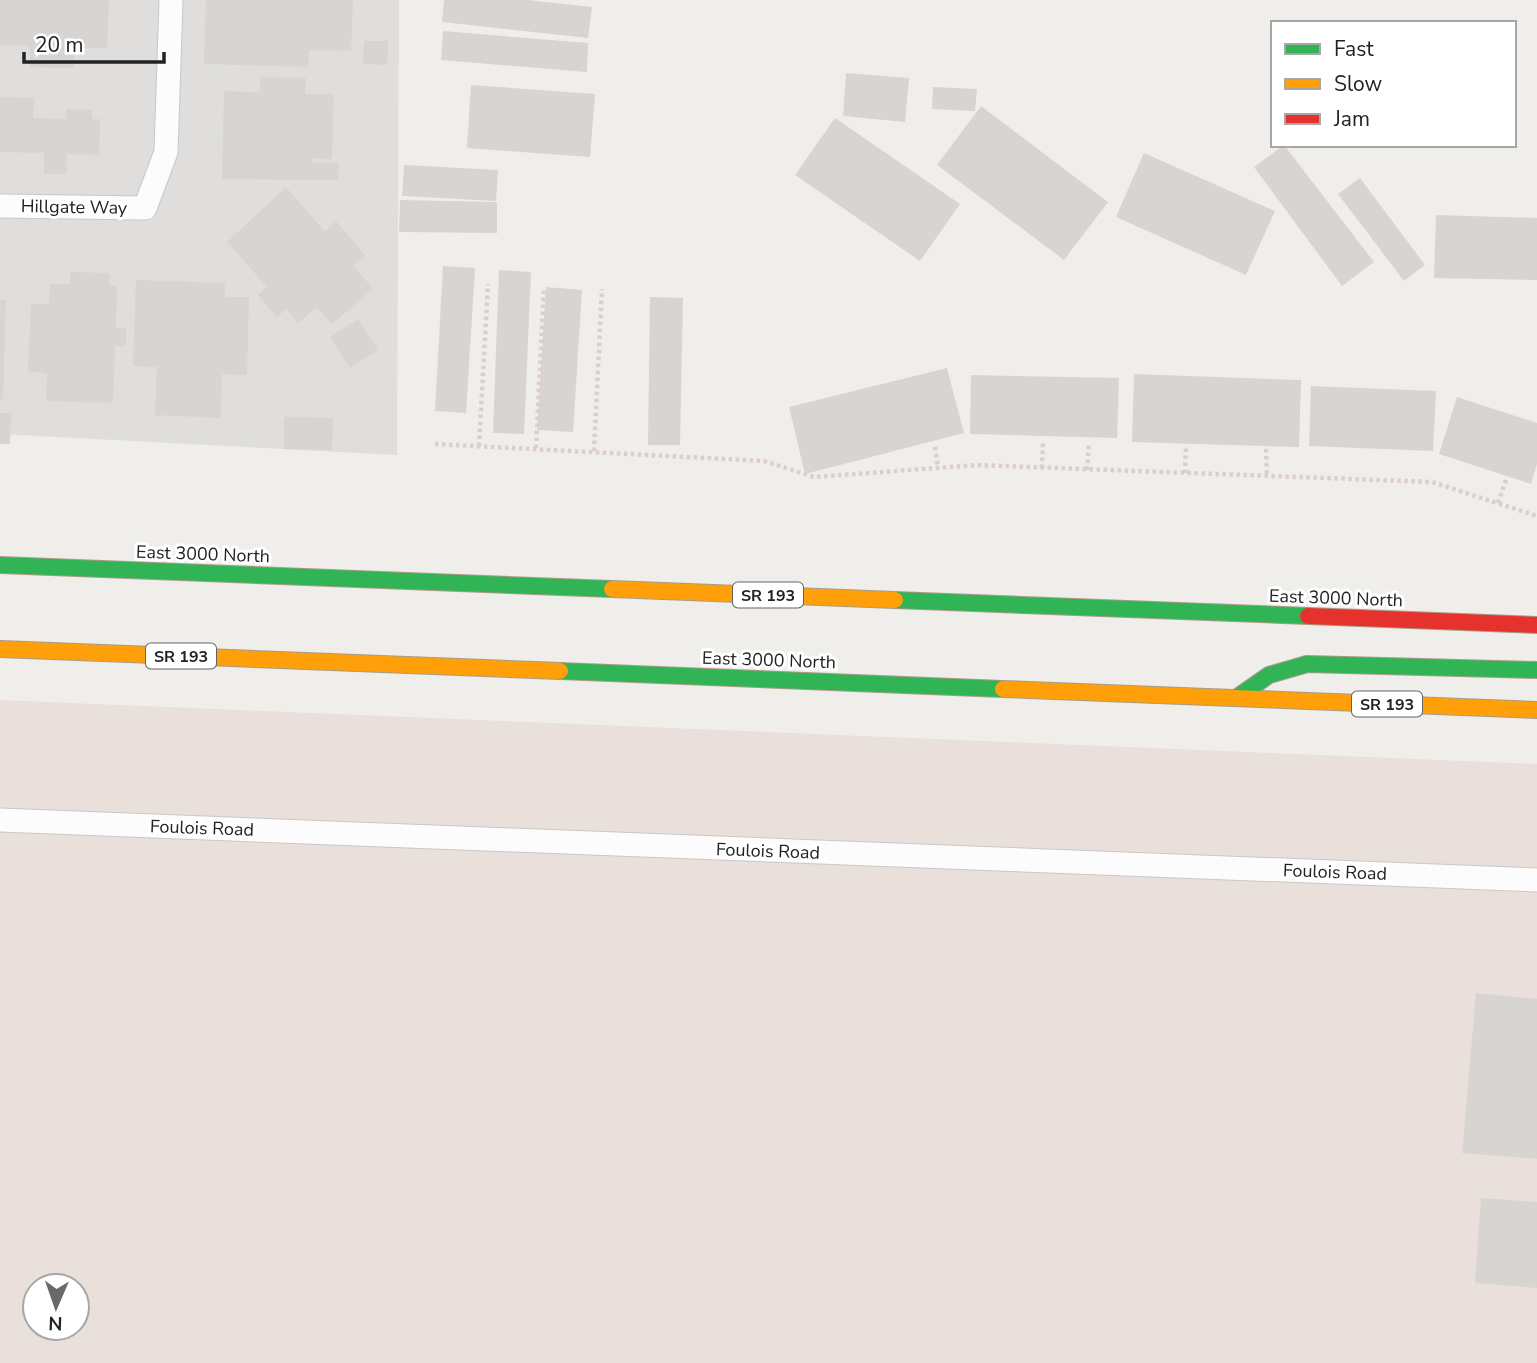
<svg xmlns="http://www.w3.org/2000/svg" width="1537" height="1363" viewBox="0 0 1537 1363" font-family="'Nunito Sans',sans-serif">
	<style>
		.residential { fill: #dfdedc }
		.military { fill: #eae0db; fill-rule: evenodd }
		.building { fill: #d7d4d2 }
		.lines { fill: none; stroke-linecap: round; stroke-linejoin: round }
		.lane-casing { stroke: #c9c8c7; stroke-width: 25 }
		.fast-casing { stroke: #a79c86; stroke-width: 18 }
		.slow-casing { stroke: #a79c86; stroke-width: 18 }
		.jam-casing { stroke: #a79c86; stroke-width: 18 }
		.path { stroke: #dccecd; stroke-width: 4.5; stroke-dasharray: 3.5 3.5; stroke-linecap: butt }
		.lane { stroke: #fdfcfc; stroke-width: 23 }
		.fast { stroke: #30b455; stroke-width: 16 }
		.slow { stroke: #ff9f0a; stroke-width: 16 }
		.jam { stroke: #e5322d; stroke-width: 16 }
		.labels { text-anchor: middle; stroke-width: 6; stroke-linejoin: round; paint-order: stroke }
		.shield { fill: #fff; stroke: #646464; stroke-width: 2 }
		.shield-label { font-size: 16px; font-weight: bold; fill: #222 }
		.street-label { font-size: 18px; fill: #222; stroke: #fff }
	</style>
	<rect width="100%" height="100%" fill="#f0eeeb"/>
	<path class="residential" d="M 0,0 L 399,0 L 397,455 L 0,434 Z"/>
	<path class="military" d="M 0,700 L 1537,764 L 1537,1363 L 0,1363 ZM 35,1286 L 77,1286 L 77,1328 L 35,1328 Z"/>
	<path class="building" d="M 0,0 L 109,0 L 107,48 L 74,48 L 74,68 L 30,67 L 30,46 L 0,45 Z
		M 206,0 L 353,0 L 351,51 L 309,50 L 308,67 L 204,64 Z
		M 444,0 L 528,0 L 592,7 L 588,38 L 442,22 Z
		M 443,31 L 588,43 L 587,72 L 441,60 Z
		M 364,41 L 388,41 L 387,65 L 363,64 Z
		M 846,73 L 909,78 L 905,122 L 843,116 Z
		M 260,77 L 306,78 L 305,94 L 334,94 L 332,159 L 311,158 L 311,162 L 339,163 L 338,180 L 222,179 L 224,91 L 260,92 Z
		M 471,85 L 595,94 L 590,157 L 467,148 Z
		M 933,87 L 977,89 L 975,111 L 932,109 Z
		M 0,97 L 34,98 L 33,118 L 66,119 L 66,109 L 92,110 L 92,119 L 100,119 L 99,155 L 67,154 L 66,174 L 44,174 L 44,153 L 0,152 Z
		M 981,106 L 1108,202 L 1064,260 L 937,165 Z
		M 835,118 L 960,204 L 920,261 L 795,175 Z
		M 1284,145 L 1374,262 L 1342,286 L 1254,167 Z
		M 1144,153 L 1275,211 L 1246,275 L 1116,217 Z
		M 404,165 L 498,170 L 496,201 L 402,196 Z
		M 1360,178 L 1425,265 L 1404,281 L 1338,194 Z
		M 286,187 L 325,232 L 336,221 L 366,256 L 354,266 L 373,289 L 332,324 L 317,307 L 298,323 L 286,309 L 277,317 L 258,295 L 267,287 L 227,242 Z
		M 400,200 L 497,202 L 497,233 L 399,232 Z
		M 1436,215 L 1537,218 L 1537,280 L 1434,278 Z
		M 443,266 L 475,268 L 466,413 L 435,411 Z
		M 499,270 L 531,272 L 524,434 L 493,433 Z
		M 70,272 L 109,273 L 110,286 L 117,286 L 116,328 L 126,328 L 126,346 L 115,346 L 113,403 L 46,401 L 47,373 L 28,372 L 31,304 L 49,304 L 50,284 L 70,284 Z
		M 136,280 L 225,283 L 225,297 L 249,297 L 247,375 L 222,374 L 221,418 L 155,415 L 157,367 L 133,366 Z
		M 546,287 L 582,290 L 573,432 L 537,430 Z
		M 650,297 L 683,298 L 680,445 L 648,445 Z
		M 0,300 L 6,300 L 3,399 L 0,399 Z
		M 358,319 L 378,350 L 350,368 L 330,337 Z
		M 947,368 L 964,433 L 805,474 L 789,407 Z
		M 1134,374 L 1301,380 L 1299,447 L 1132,442 Z
		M 971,375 L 1119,378 L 1117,438 L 970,434 Z
		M 1311,386 L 1436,391 L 1433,451 L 1309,446 Z
		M 1457,397 L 1537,423 L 1537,464 L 1531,484 L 1439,454 Z
		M 0,413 L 11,413 L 10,444 L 0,444 Z
		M 284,417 L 333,418 L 332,450 L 284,449 Z
		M 1476,993 L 1537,999 L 1537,1159 L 1462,1153 Z
		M 1481,1198 L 1537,1202 L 1537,1288 L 1475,1283 Z"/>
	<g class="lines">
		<defs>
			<path id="lane" d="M 0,206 L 145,208 L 166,152 L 171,0
				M 0,820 L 1537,880"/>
			<path id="fast" d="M 0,565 L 612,589
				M 895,600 L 1308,616
				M 560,671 L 1003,689
				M 1236,698 L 1269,675 L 1307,664 L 1537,670"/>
			<path id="slow" d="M 612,589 L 895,600
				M 0,649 L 560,671
				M 1003,689 L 1537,710"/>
			<path id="jam" d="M 1308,616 L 1537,625"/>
		</defs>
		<use href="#lane" class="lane-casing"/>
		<use href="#fast" class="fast-casing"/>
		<use href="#slow" class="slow-casing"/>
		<use href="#jam" class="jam-casing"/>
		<path class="path" d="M 435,444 L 764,461 L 814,477 L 977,465 L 1432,482 L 1537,516
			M 479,446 L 488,284
			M 935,447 L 938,468
			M 536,448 L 544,288
			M 1266,449 L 1267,476
			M 594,451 L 602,289
			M 1042,468 L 1043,440
			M 1087,470 L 1089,443
			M 1185,473 L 1186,446
			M 1498,503 L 1506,480"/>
		<use href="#lane" class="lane"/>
		<use href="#fast" class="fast"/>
		<use href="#slow" class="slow"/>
		<use href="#jam" class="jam"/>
	</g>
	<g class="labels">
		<g class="shield">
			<rect x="733" y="582.5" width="70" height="25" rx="5"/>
			<rect x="146" y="643.5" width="70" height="25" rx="5"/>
			<rect x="1352" y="691.5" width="70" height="25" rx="5"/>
		</g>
		<g class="shield-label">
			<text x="768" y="601">SR 193</text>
			<text x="181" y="662">SR 193</text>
			<text x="1387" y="710">SR 193</text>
		</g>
		<g class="street-label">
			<text transform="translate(74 207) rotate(1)" y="6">Hillgate Way</text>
			<text transform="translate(203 554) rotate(2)" y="6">East 3000 North</text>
			<text transform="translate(1336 598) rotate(2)" y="6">East 3000 North</text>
			<text transform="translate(769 660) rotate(2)" y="6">East 3000 North</text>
			<text transform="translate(202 828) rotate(2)" y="6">Foulois Road</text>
			<text transform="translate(768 851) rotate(2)" y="6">Foulois Road</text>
			<text transform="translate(1335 872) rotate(2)" y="6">Foulois Road</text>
		</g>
	</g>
	<rect x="1271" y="21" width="245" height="126" fill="#ffffff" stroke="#a7a7a7" stroke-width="2"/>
	<rect x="1285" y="44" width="35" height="10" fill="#30b455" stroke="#a7a7a7" stroke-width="2"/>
	<text x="1334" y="56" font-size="21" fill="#222222">Fast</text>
	<rect x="1285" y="79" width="35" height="10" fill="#ff9f0a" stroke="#a7a7a7" stroke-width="2"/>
	<text x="1334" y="91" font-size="21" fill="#222222">Slow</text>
	<rect x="1285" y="114" width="35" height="10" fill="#e5322d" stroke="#a7a7a7" stroke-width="2"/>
	<text x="1334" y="126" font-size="21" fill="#222222">Jam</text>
	<g transform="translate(56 1307) rotate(182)"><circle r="33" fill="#ffffff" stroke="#a7a7a7" stroke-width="2"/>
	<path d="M0-5L12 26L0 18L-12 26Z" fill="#6a6968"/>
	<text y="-10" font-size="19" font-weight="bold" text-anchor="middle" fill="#222222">N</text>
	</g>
	<path d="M24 52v10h140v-10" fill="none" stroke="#222222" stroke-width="3.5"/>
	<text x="35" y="52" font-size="21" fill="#222222" stroke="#ffffff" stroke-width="5" paint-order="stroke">20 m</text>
</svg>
